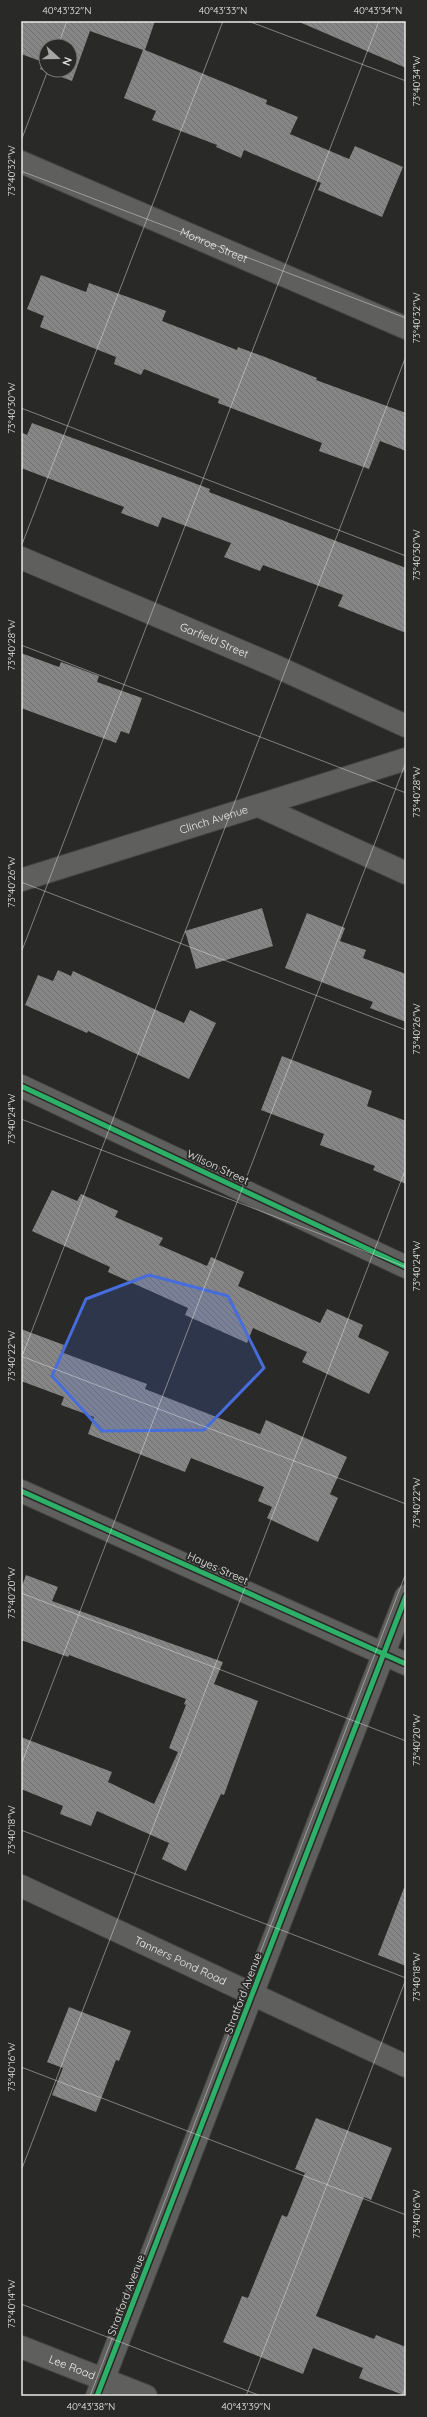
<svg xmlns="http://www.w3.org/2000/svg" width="427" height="2417" viewBox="0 0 427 2417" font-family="Quicksand,sans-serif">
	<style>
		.building { fill: url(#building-back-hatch); fill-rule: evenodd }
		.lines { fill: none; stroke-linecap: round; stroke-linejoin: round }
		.minor-casing { stroke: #454544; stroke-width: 24 }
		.tertiary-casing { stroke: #454544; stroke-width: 24 }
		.minor { stroke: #5f5f5e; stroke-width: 22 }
		.tertiary { stroke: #5f5f5e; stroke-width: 22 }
		.cycleway-casing { stroke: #292a27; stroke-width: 8 }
		.cycleway { stroke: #2db169; stroke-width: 5 }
		.marked { fill: #466ddb; fill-opacity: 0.2; stroke: #466ddb; stroke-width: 3; stroke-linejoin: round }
		.ticks { fill: none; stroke: #eaeae8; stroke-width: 1; stroke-opacity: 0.45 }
		.labels { text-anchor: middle; stroke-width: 4; stroke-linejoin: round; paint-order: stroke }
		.street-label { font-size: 11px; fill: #eaeae8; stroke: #292a27 }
		.neatline { fill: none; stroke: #eaeae8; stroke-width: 1.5 }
		.ticks-label { font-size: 10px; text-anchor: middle; fill: #eaeae8 }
	</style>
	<defs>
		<pattern id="building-back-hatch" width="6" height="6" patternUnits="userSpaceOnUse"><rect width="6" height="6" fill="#878686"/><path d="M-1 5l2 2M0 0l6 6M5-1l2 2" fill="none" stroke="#707070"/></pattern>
	</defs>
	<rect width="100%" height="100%" fill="#292928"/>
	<path class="building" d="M 21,21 L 155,21 L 145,50 L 267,100 L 266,104 L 298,117 L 290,134 L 349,159 L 355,146 L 403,167 L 382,217 L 318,190 L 321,183 L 244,150 L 241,158 L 216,147 L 217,145 L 152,120 L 156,111 L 124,98 L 143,50 L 90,31 L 72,81 L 40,69 L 43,62 L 21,54 ZM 46,46 L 70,46 L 70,70 L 46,70 Z
		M 297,21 L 406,21 L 406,68 Z
		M 41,275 L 86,292 L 89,283 L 139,301 L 166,311 L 162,321 L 237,350 L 238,347 L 265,357 L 317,378 L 316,380 L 406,413 L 406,451 L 380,441 L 369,469 L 319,451 L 322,443 L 218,403 L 219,399 L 144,369 L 141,375 L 114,364 L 116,357 L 40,327 L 44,316 L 27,309 Z
		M 32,423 L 170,474 L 210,489 L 209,492 L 406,568 L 406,633 L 338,606 L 343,595 L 263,565 L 260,571 L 224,557 L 231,543 L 162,517 L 158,527 L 121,513 L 124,507 L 21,468 L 21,432 L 27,435 Z
		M 21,653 L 59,667 L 61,662 L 99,676 L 97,682 L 142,698 L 129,734 L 121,731 L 116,743 L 21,708 Z
		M 262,908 L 273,946 L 196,969 L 185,931 Z
		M 307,913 L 345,928 L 340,941 L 366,950 L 363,958 L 406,974 L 406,1022 L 370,1008 L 373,1002 L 285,968 Z
		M 58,970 L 71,976 L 73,971 L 184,1023 L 190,1010 L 216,1023 L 189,1079 L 88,1031 L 87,1033 L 25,1005 L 38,975 L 53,981 Z
		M 282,1056 L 372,1091 L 367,1106 L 406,1121 L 406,1184 L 373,1170 L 375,1166 L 320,1145 L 324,1134 L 261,1110 Z
		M 52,1190 L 77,1201 L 81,1194 L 118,1211 L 115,1217 L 163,1238 L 159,1245 L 207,1266 L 211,1257 L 244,1272 L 238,1286 L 320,1323 L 327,1309 L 363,1325 L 358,1337 L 389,1352 L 369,1394 L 302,1362 L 307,1352 L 253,1328 L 247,1343 L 185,1315 L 188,1308 L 108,1272 L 110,1267 L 32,1231 Z
		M 21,1329 L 64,1345 L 61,1352 L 147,1384 L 145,1389 L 260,1434 L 266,1420 L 347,1457 L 330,1494 L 338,1498 L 318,1542 L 267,1518 L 272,1507 L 258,1501 L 264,1487 L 191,1458 L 185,1472 L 88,1434 L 94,1417 L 61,1405 L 64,1397 L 21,1381 Z
		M 26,1575 L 58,1587 L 52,1601 L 223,1662 L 214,1684 L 258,1701 L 224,1795 L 221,1794 L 186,1871 L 162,1859 L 169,1843 L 97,1811 L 91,1826 L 60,1814 L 63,1806 L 21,1789 L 21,1737 L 112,1772 L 108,1782 L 154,1804 L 178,1752 L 169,1748 L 186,1705 L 184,1704 L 186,1699 L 69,1655 L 68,1657 L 21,1640 L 21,1589 Z
		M 404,1888 L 406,1889 L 406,1966 L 378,1955 Z
		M 69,2007 L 131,2031 L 119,2061 L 116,2060 L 96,2112 L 52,2095 L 63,2068 L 47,2062 Z
		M 316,2118 L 392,2148 L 371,2200 L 364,2197 L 316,2316 L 374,2339 L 376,2335 L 406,2347 L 406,2396 L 359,2378 L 363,2368 L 313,2348 L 303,2374 L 223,2342 L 242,2296 L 248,2298 L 282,2215 L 287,2217 L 305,2173 L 295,2169 Z"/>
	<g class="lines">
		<defs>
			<g id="minor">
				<path id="s1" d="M 21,162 L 406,328"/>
				<path id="s2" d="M 21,558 L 273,665 L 406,726"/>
				<path d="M 259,806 L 406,873"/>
				<path id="s3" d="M 21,880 L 406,759"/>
				<path d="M 21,1086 L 406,1267"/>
				<path d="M 21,1491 L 406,1664"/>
				<path id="s4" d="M 21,2347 L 146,2396"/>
				<path d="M 97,2396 L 406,1596"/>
			</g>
			<g id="tertiary">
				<path id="s5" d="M 21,1886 L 406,2066"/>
			</g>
		</defs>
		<use href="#minor" class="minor-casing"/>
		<use href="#tertiary" class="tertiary-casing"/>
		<use href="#minor" class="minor"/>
		<use href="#tertiary" class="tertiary"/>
		<defs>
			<path id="cycleway" d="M 21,1086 L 406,1267
				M 21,1491 L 406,1664
				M 97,2396 L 406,1596"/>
		</defs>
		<use href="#cycleway" class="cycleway-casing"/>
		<use href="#cycleway" class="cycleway"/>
	</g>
	<path class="marked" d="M 149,1275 L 228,1296 L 264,1368 L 204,1430 L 102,1431 L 52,1376 L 86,1299 Z"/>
	<path class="ticks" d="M 248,21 L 406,81M 58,46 L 67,21M 21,141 L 48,70M 21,171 L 406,318M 21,408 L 406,556M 21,547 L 223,21M 21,645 L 406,793M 21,882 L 406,1030M 21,953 L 379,21M 21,1119 L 406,1267M 21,1356 L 406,1504M 21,1359 L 406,356M 21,1593 L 406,1741M 21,1765 L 406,762M 21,1830 L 406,1978M 21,2067 L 406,2215M 21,2171 L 406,1168M 21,2304 L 261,2396M 90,2396 L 406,1573M 246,2396 L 406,1979M 402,2396 L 406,2385"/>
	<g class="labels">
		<g class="street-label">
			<text dy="4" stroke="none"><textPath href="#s1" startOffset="210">Monroe Street</textPath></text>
			<text dy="4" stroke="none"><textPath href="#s2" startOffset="210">Garfield Street</textPath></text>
			<text dy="4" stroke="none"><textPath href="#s3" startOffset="202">Clinch Avenue</textPath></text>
			<text transform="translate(218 1167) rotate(25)" y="4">Wilson Street</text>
			<text transform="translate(218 1568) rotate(24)" y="4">Hayes Street</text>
			<text dy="4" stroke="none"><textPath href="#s5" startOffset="176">Tanners Pond Road</textPath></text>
			<text transform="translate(243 1993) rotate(-69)" y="4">Stratford Avenue</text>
			<text transform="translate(126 2295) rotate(-69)" y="4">Stratford Avenue</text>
			<text dy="4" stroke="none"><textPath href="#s4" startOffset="55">Lee Road</textPath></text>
		</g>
	</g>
	<rect width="427" height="2417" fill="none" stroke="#292a27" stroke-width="44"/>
	<g transform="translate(58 58) rotate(111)"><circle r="19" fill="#292a27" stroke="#767774"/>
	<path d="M0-3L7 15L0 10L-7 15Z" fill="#a6a6a5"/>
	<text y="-6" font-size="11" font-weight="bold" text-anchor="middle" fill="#eaeae8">N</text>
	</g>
	<rect x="22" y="22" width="383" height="2373" class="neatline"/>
	<g class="ticks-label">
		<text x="67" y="14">40°43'32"N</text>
		<text x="223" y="14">40°43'33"N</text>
		<text x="378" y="14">40°43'34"N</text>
		<text transform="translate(416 81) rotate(-90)" y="4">73°40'34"W</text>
		<text transform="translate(11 171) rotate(-90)" y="4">73°40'32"W</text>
		<text transform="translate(416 318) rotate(-90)" y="4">73°40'32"W</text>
		<text transform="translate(11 408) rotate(-90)" y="4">73°40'30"W</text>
		<text transform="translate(416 555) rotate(-90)" y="4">73°40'30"W</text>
		<text transform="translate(11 645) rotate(-90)" y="4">73°40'28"W</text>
		<text transform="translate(416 792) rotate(-90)" y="4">73°40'28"W</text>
		<text transform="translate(11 882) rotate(-90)" y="4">73°40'26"W</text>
		<text transform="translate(416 1029) rotate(-90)" y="4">73°40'26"W</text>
		<text transform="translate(11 1119) rotate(-90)" y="4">73°40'24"W</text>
		<text transform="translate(416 1266) rotate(-90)" y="4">73°40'24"W</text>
		<text transform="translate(11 1356) rotate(-90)" y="4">73°40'22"W</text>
		<text transform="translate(416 1503) rotate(-90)" y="4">73°40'22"W</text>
		<text transform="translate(11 1593) rotate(-90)" y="4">73°40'20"W</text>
		<text transform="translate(416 1740) rotate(-90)" y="4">73°40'20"W</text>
		<text transform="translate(11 1830) rotate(-90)" y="4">73°40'18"W</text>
		<text transform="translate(416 1977) rotate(-90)" y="4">73°40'18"W</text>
		<text transform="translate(11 2067) rotate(-90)" y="4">73°40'16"W</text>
		<text transform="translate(416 2214) rotate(-90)" y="4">73°40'16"W</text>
		<text transform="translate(11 2304) rotate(-90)" y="4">73°40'14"W</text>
		<text x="91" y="2410">40°43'38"N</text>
		<text x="246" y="2410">40°43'39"N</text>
	</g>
</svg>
